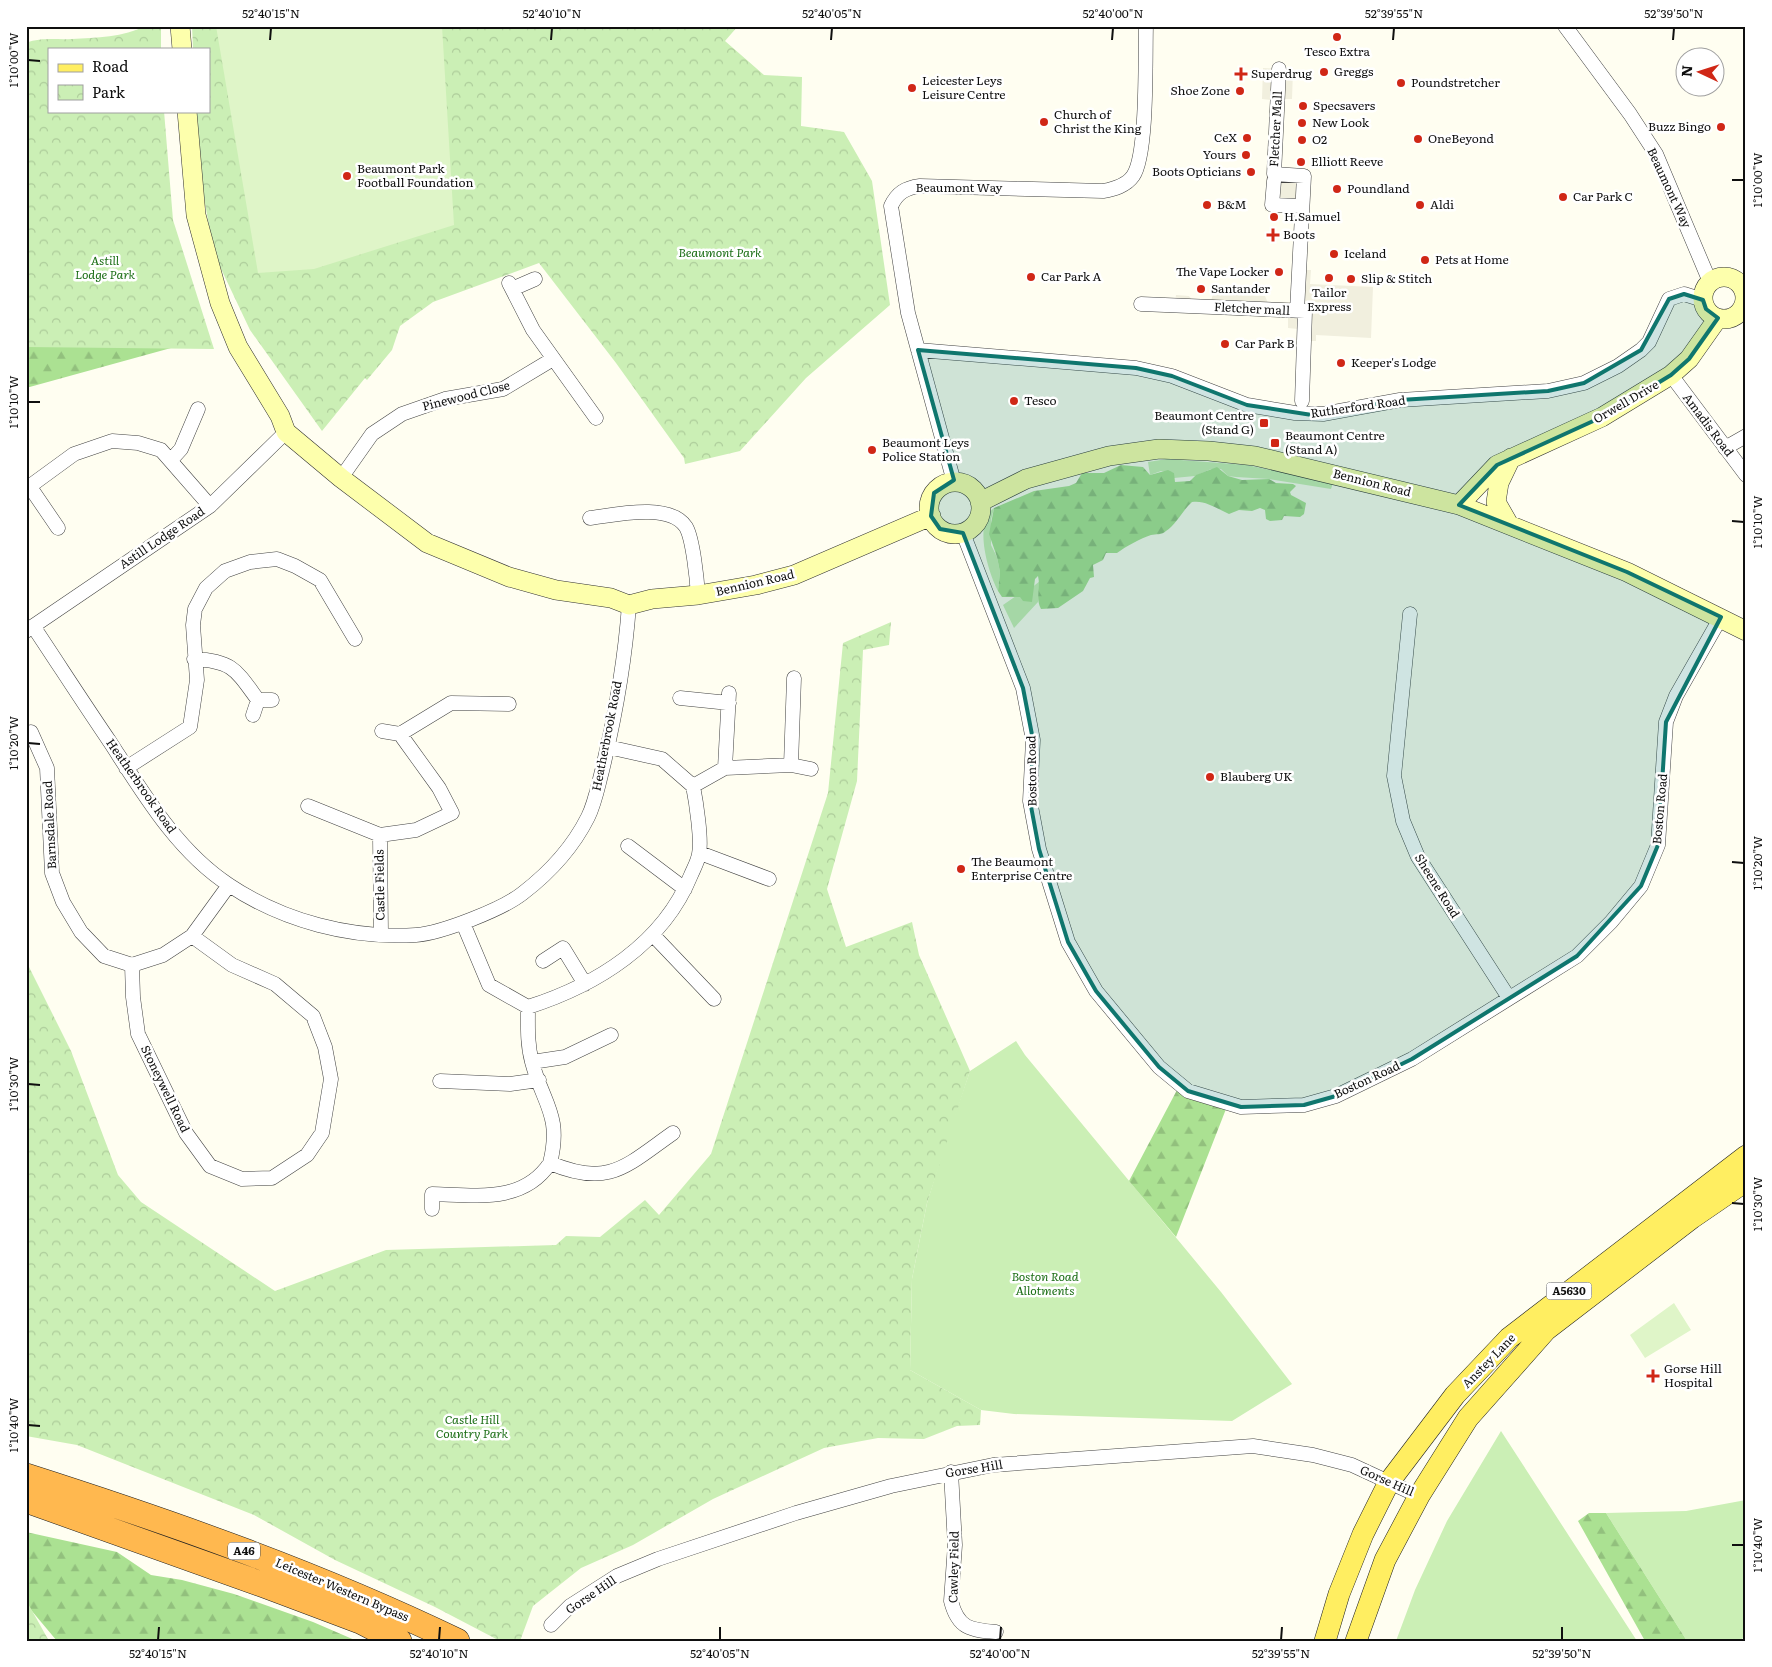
<svg xmlns="http://www.w3.org/2000/svg" width="1772" height="1667" viewBox="0 0 1772 1667" font-family="Literata,serif">
	<style>
		.grass { fill: #cbefb5 }
		.forest { fill: url(#forest-firs) }
		.park { fill: url(#park-crowns) }
		.pitch { fill: #dff5c8 }
		.plaza { fill: #f1efde }
		.lines { fill: none; stroke-linecap: round; stroke-linejoin: round }
		.street-casing { stroke: #424242; stroke-width: 15 }
		.secondary-casing { stroke: #313131; stroke-width: 20 }
		.primary-casing { stroke: #202020; stroke-width: 22 }
		.highway-casing { stroke: #202020; stroke-width: 26 }
		.street { stroke: #fff; stroke-width: 14 }
		.secondary { stroke: #fdffac; stroke-width: 19 }
		.primary { stroke: #ffee61; stroke-width: 21 }
		.highway { stroke: #ffb84f; stroke-width: 25 }
		.marked { fill: #0f766e; fill-opacity: 0.2; stroke: #0f766e; stroke-width: 4; stroke-linejoin: round }
		.ticks { fill: none; stroke: #0f0f0f; stroke-width: 2 }
		.poi-dot { fill: #d02716; stroke: #fff; stroke-width: 2 }
		.labels { text-anchor: middle; stroke-width: 5; stroke-linejoin: round; paint-order: stroke }
		.shield { fill: #fff; stroke: #575757; stroke-width: 1 }
		.shield-label { font-size: 11px; font-weight: bold; fill: #0f0f0f }
		.poi-label { font-size: 12px; fill: #0f0f0f; stroke: #fff; text-anchor: start }
		.street-label { font-size: 12px; fill: #0f0f0f; stroke: #fff }
		.park-label { font-size: 12px; font-style: italic; fill: #1d6f17; stroke: #fff }
		.neatline { fill: none; stroke: #0f0f0f; stroke-width: 2 }
		.ticks-label { font-size: 12px; text-anchor: middle; fill: #0f0f0f }
	</style>
	<defs>
		<pattern id="forest-firs" width="22" height="20" patternUnits="userSpaceOnUse" patternTransform="scale(1.25)"><rect width="22" height="20" fill="#abe192"/><path d="M5 1l3.5 6h-7zM16 11l3.5 6h-7z" fill="#92c07d"/></pattern>
		<pattern id="park-crowns" width="20" height="18" patternUnits="userSpaceOnUse" patternTransform="scale(1.25)"><rect width="20" height="18" fill="#cbefb5"/><path d="M2 6a3 3 0 1 1 6 0M12 15a3 3 0 1 1 6 0" fill="none" stroke="#adcc9a"/></pattern>
	</defs>
	<rect width="100%" height="100%" fill="#fffef1"/>
	<path class="grass" d="M 1167,459 L 1247,465 L 1333,483 L 1331,489 L 1269,479 L 1236,477 L 1228,476 L 1221,469 L 1211,469 L 1195,476 L 1174,478 L 1174,473 L 1161,471 L 1150,475 L 1148,462 Z
		M 994,508 L 991,520 L 991,545 L 997,557 L 1000,572 L 998,591 C 988,572 973,523 994,508 Z
		M 1040,581 L 1038,602 L 1014,628 L 1003,605 L 1016,596 L 1020,597 Z
		M 1016,1041 L 1025,1055 L 1221,1292 L 1292,1384 L 1232,1421 L 1014,1414 L 981,1410 L 910,1370 L 912,1279 L 927,1203 L 948,1135 L 970,1071 Z
		M 1501,1431 L 1637,1641 L 1396,1641 L 1415,1590 L 1447,1521 Z
		M 1746,1500 L 1746,1636 L 1739,1641 L 1687,1641 L 1606,1513 L 1686,1511 Z"/>
	<path class="forest" d="M 26,324 L 171,348 L 26,388 Z
		M 1121,465 L 1143,467 L 1150,475 L 1168,470 L 1174,473 L 1175,482 L 1190,481 L 1196,475 L 1217,467 L 1228,476 L 1242,480 L 1269,479 L 1276,483 L 1293,484 L 1296,486 L 1290,492 L 1291,495 L 1306,503 L 1304,514 L 1300,517 L 1284,516 L 1282,520 L 1270,521 L 1266,519 L 1265,510 L 1260,508 L 1252,511 L 1239,510 L 1229,514 C 1217,509 1206,500 1192,502 C 1182,511 1176,525 1166,531 C 1162,535 1156,534 1151,535 C 1141,538 1125,547 1117,553 L 1106,553 L 1103,560 L 1093,565 L 1094,577 L 1090,578 L 1083,591 L 1058,608 L 1041,609 C 1035,598 1041,588 1038,576 L 1035,579 L 1032,602 L 1023,601 L 1020,597 L 1002,597 L 998,591 L 1000,572 L 997,557 L 989,534 L 994,508 L 1034,491 L 1069,486 L 1076,483 L 1082,473 L 1104,473 Z
		M 1177,1090 L 1226,1109 L 1176,1237 L 1129,1181 Z
		M 1589,1513 L 1606,1513 L 1687,1641 L 1645,1641 L 1578,1521 Z
		M 26,1532 L 117,1552 L 151,1575 L 182,1580 L 234,1594 L 313,1622 L 357,1641 L 57,1641 L 26,1604 Z"/>
	<path class="park" d="M 145,26 L 161,26 L 161,49 L 49,49 L 49,111 L 164,111 L 173,220 L 214,349 L 26,347 L 26,43 C 42,37 56,40 72,39 C 96,38 124,37 145,26 Z
		M 192,26 L 738,26 L 725,41 L 764,75 L 802,77 L 801,126 L 844,132 L 872,181 L 890,305 L 806,378 L 740,451 L 685,464 L 684,458 L 616,363 L 539,263 L 433,302 L 400,326 L 392,350 L 367,380 L 365,378 L 322,431 L 250,330 L 214,254 L 197,158 L 196,111 L 209,111 L 209,49 L 193,49 Z
		M 891,622 L 889,645 L 863,650 L 857,781 L 827,889 L 846,947 L 912,922 L 919,955 L 970,1071 L 927,1203 L 912,1279 L 910,1370 L 981,1410 L 980,1425 L 957,1426 L 924,1439 L 878,1438 L 824,1448 L 713,1499 L 633,1545 L 581,1568 L 533,1606 L 520,1641 L 500,1641 L 435,1607 L 335,1560 L 254,1515 L 77,1445 L 26,1436 L 26,961 L 71,1051 L 118,1175 L 141,1202 L 275,1291 L 386,1250 L 556,1245 L 566,1236 L 600,1237 L 645,1200 L 659,1215 L 711,1154 L 828,793 L 843,643 Z
		M 26,1600 L 49,1641 L 26,1641 Z"/>
	<path class="pitch" d="M 216,26 L 442,26 L 454,225 L 314,269 L 258,273 Z
		M 1674,1303 L 1691,1330 L 1645,1358 L 1630,1335 Z"/>
	<path class="plaza" d="M 1263,68 L 1293,70 L 1292,99 L 1281,99 L 1279,167 L 1308,169 L 1305,270 L 1311,270 L 1310,284 L 1373,287 L 1371,338 L 1316,335 L 1316,341 L 1309,341 L 1298,329 L 1288,328 L 1288,313 L 1175,302 L 1176,295 L 1189,296 L 1192,300 L 1211,301 L 1213,294 L 1265,296 L 1268,303 L 1291,302 L 1296,212 L 1265,211 L 1271,100 L 1262,99 Z"/>
	<g class="lines">
		<defs>
			<path id="street" d="M 1565,26 L 1630,114 L 1656,154 L 1710,282
				M 1279,69 L 1274,174 L 1304,176 L 1297,311
				M 1274,181 L 1272,205 L 1302,206
				M 509,283 L 533,330 L 596,418
				M 512,289 L 535,279
				M 1141,304 L 1305,311 L 1302,401
				M 918,350 L 1136,368 L 1172,376 L 1247,405 L 1295,413 L 1323,414 L 1400,400 L 1548,391 L 1584,383 L 1618,366 L 1641,350 L 1649,342 L 1669,299 L 1684,294 L 1703,300
				M 1671,375 L 1746,475
				M 1725,448 L 1746,436
				M 171,460 L 181,449 L 198,409
				M 341,478 L 372,434 L 402,414 L 445,399 L 503,389 L 553,359
				M 954,482 L 908,313 L 891,206 C 897,193 905,188 920,186 L 1103,191 C 1114,189 1126,186 1133,176 C 1148,155 1145,56 1146,26
				M 30,487 L 58,528
				M 26,489 L 74,454 L 112,441 L 138,443 L 161,450 L 210,506
				M 590,518 C 614,515 670,502 686,527 C 693,539 697,580 698,595
				M 963,533 L 1023,688 L 1033,740 L 1030,801 L 1039,849 L 1068,942 L 1096,991 L 1159,1067 L 1188,1091 L 1241,1107 L 1304,1105 L 1336,1096 L 1412,1059 L 1577,956 L 1611,922 L 1641,886 L 1658,845 L 1666,722 L 1676,696 L 1721,617
				M 1410,614 L 1394,776 L 1403,821 L 1418,857 L 1509,998
				M 33,626 C 59,665 84,704 110,742 C 143,793 177,851 229,885 C 283,921 351,939 416,935 C 442,933 503,909 523,893 C 549,873 573,847 588,817 C 595,803 598,786 602,771 C 615,717 625,661 629,605
				M 26,631 L 210,506 L 286,432
				M 194,659 C 233,661 236,670 258,700
				M 680,698 L 729,703
				M 253,715 L 258,700 L 272,700
				M 382,731 L 400,734
				M 31,732 L 47,768 L 52,873 L 63,902 L 81,932 L 104,956 L 132,965 L 163,955 L 192,936 L 229,885
				M 791,765 L 794,678
				M 126,768 L 190,727 L 197,680 L 193,625 L 195,609 L 206,588 L 225,571 L 250,562 L 277,559 L 295,566 L 320,580 L 355,639
				M 725,768 L 729,693
				M 693,786 L 725,768 L 791,765 L 811,769
				M 308,806 L 380,835
				M 628,846 L 685,889
				M 700,853 L 769,879
				M 463,923 L 489,985 L 528,1007 C 597,985 663,944 691,875 C 694,868 698,861 699,854 C 702,840 696,801 693,786 L 662,759 L 608,747
				M 381,934 L 380,835 L 416,830 L 452,813 L 439,788 L 400,734 L 451,703 L 509,704
				M 654,936 L 714,999
				M 543,961 L 563,948 L 585,984
				M 132,965 L 133,997 L 138,1034 L 186,1133 L 210,1166 L 242,1179 L 272,1178 L 307,1155 L 322,1133 L 331,1079 L 325,1047 L 313,1016 L 275,984 L 232,965 L 192,936
				M 528,1007 C 528,1026 527,1044 532,1062 C 543,1104 562,1115 550,1163 C 609,1188 626,1166 673,1133
				M 532,1062 L 565,1057 L 611,1035
				M 440,1081 L 510,1084 L 539,1080
				M 432,1209 L 432,1194 C 474,1195 523,1204 550,1163
				M 951,1472 L 955,1545 L 951,1601 C 958,1629 971,1630 996,1632
				M 551,1625 L 570,1606 L 617,1576 L 658,1559 L 796,1513 L 891,1486 L 993,1465 L 1253,1446 L 1313,1455 L 1352,1465 L 1419,1496"/>
			<path id="secondary" d="M 180,26 L 182,49
				M 187,111 L 196,215 L 220,303 L 238,347 L 280,416 L 286,432 L 341,478 L 427,543 L 509,577 L 556,590 L 611,598 L 629,605 L 652,599 L 698,595 L 756,585 L 794,575 L 931,516
				M1703 298a21 21 0 1 1 42 0a21 21 0 1 1-42 0Z
				M929 508a26 26 0 1 1 52 0a26 26 0 1 1-52 0Z
				M 980,502 L 1026,479 L 1109,456 L 1159,449 L 1209,451 L 1255,456 L 1459,505 L 1627,572 L 1746,631
				M 1459,505 L 1497,465 L 1602,417 L 1671,375 L 1689,359 L 1718,318
				M 1508,523 L 1496,502 L 1499,483 L 1511,458"/>
			<path id="primary" d="M 1325,1641 L 1339,1594 L 1363,1534 L 1389,1482 L 1455,1395 L 1509,1338 L 1746,1156
				M 1356,1641 L 1385,1560 L 1419,1496 L 1468,1418 L 1546,1330 L 1692,1218 L 1746,1181"/>
			<path id="highway" d="M 26,1476 C 173,1523 318,1574 457,1641
				M 26,1500 L 264,1585 L 360,1621 L 399,1641"/>
		</defs>
		<use href="#street" class="street-casing"/>
		<use href="#secondary" class="secondary-casing"/>
		<use href="#primary" class="primary-casing"/>
		<use href="#highway" class="highway-casing"/>
		<use href="#street" class="street"/>
		<use href="#secondary" class="secondary"/>
		<use href="#primary" class="primary"/>
		<use href="#highway" class="highway"/>
	</g>
	<path class="marked" d="M 1684,294 L 1703,300 L 1706,309 L 1718,318 L 1689,359 L 1671,375 L 1602,417 L 1497,465 L 1459,505 L 1627,572 L 1721,617 L 1666,722 L 1658,845 L 1641,886 L 1577,956 L 1412,1059 L 1336,1096 L 1304,1105 L 1241,1107 L 1188,1091 L 1159,1067 L 1096,991 L 1068,942 L 1039,849 L 1030,801 L 1033,740 L 1023,688 L 963,533 L 940,529 L 931,516 L 934,493 L 954,480 L 918,350 L 1136,368 L 1172,376 L 1247,405 L 1312,415 L 1400,400 L 1548,391 L 1584,383 L 1641,350 L 1669,299 Z"/>
	<path class="ticks" d="M 270,40 L 271,28M 551,40 L 552,28M 831,40 L 832,28M 1112,40 L 1113,28M 1393,40 L 1394,28M 1673,40 L 1674,28M 28,60 L 40,61M 1732,180 L 1744,180M 28,402 L 40,402M 1732,521 L 1744,522M 28,743 L 40,744M 1732,862 L 1744,863M 28,1084 L 40,1085M 1732,1203 L 1744,1204M 28,1425 L 40,1426M 1732,1545 L 1744,1545M 158,1640 L 159,1627M 439,1640 L 440,1627M 720,1640 L 720,1627M 1000,1640 L 1001,1627M 1281,1640 L 1282,1627M 1562,1640 L 1562,1627"/>
	<g class="poi-dot">
		<circle cx="1337" cy="37" r="5"/>
		<circle cx="1324" cy="72" r="5"/>
		<path d="M1238.5 66.5h5v5h5v5h-5v5h-5v-5h-5v-5h5z"/>
		<circle cx="1401" cy="83" r="5"/>
		<circle cx="912" cy="88" r="5"/>
		<circle cx="1240" cy="91" r="5"/>
		<circle cx="1303" cy="106" r="5"/>
		<circle cx="1044" cy="122" r="5"/>
		<circle cx="1302" cy="123" r="5"/>
		<circle cx="1721" cy="127" r="5"/>
		<circle cx="1247" cy="138" r="5"/>
		<circle cx="1418" cy="139" r="5"/>
		<circle cx="1302" cy="140" r="5"/>
		<circle cx="1246" cy="155" r="5"/>
		<circle cx="1301" cy="162" r="5"/>
		<circle cx="1251" cy="172" r="5"/>
		<circle cx="347" cy="176" r="5"/>
		<circle cx="1337" cy="189" r="5"/>
		<circle cx="1563" cy="197" r="5"/>
		<circle cx="1207" cy="205" r="5"/>
		<circle cx="1420" cy="205" r="5"/>
		<circle cx="1274" cy="217" r="5"/>
		<path d="M1270.5 227.5h5v5h5v5h-5v5h-5v-5h-5v-5h5z"/>
		<circle cx="1334" cy="254" r="5"/>
		<circle cx="1425" cy="260" r="5"/>
		<circle cx="1279" cy="272" r="5"/>
		<circle cx="1031" cy="277" r="5"/>
		<circle cx="1329" cy="278" r="5"/>
		<circle cx="1351" cy="279" r="5"/>
		<circle cx="1201" cy="289" r="5"/>
		<circle cx="1225" cy="344" r="5"/>
		<circle cx="1341" cy="363" r="5"/>
		<circle cx="1014" cy="401" r="5"/>
		<rect x="1259" y="418" width="10" height="10" rx="2.5"/>
		<rect x="1270" y="438" width="10" height="10" rx="2.5"/>
		<circle cx="872" cy="450" r="5"/>
		<circle cx="1210" cy="777" r="5"/>
		<circle cx="961" cy="869" r="5"/>
		<path d="M1650.5 1368.5h5v5h5v5h-5v5h-5v-5h-5v-5h5z"/>
	</g>
	<g class="labels">
		<g class="shield">
			<rect x="1546.5" y="1282.5" width="45" height="17" rx="4"/>
			<rect x="228" y="1542.5" width="32" height="17" rx="4"/>
		</g>
		<g class="shield-label">
			<text x="1569" y="1295">A5630</text>
			<text x="244" y="1555">A46</text>
		</g>
		<g class="poi-label">
			<text x="1337" y="56" text-anchor="middle">Tesco Extra</text>
			<text x="1334" y="76">Greggs</text>
			<text x="1251" y="78">Superdrug</text>
			<text x="922" y="85">Leicester Leys<tspan x="922" dy="14">Leisure Centre</tspan></text>
			<text x="1411" y="87">Poundstretcher</text>
			<text x="1230" y="95" text-anchor="end">Shoe Zone</text>
			<text x="1313" y="110">Specsavers</text>
			<text x="1054" y="119">Church of<tspan x="1054" dy="14">Christ the King</tspan></text>
			<text x="1312" y="127">New Look</text>
			<text x="1711" y="131" text-anchor="end">Buzz Bingo</text>
			<text x="1237" y="142" text-anchor="end">CeX</text>
			<text x="1428" y="143">OneBeyond</text>
			<text x="1312" y="144">O2</text>
			<text x="1236" y="159" text-anchor="end">Yours</text>
			<text x="1311" y="166">Elliott Reeve</text>
			<text x="357" y="173">Beaumont Park<tspan x="357" dy="14">Football Foundation</tspan></text>
			<text x="1241" y="176" text-anchor="end">Boots Opticians</text>
			<text x="1347" y="193">Poundland</text>
			<text x="1573" y="201">Car Park C</text>
			<text x="1217" y="209">B&amp;M</text>
			<text x="1430" y="209">Aldi</text>
			<text x="1284" y="221">H.Samuel</text>
			<text x="1283" y="239">Boots</text>
			<text x="1344" y="258">Iceland</text>
			<text x="1435" y="264">Pets at Home</text>
			<text x="1269" y="276" text-anchor="end">The Vape Locker</text>
			<text x="1041" y="281">Car Park A</text>
			<text x="1361" y="283">Slip &amp; Stitch</text>
			<text x="1211" y="293">Santander</text>
			<text x="1329" y="297" text-anchor="middle">Tailor<tspan x="1329" dy="14">Express</tspan></text>
			<text x="1235" y="348">Car Park B</text>
			<text x="1351" y="367">Keeper's Lodge</text>
			<text x="1024" y="405">Tesco</text>
			<text x="1254" y="420" text-anchor="end">Beaumont Centre<tspan x="1254" dy="14">(Stand G)</tspan></text>
			<text x="1285" y="440">Beaumont Centre<tspan x="1285" dy="14">(Stand A)</tspan></text>
			<text x="882" y="447">Beaumont Leys<tspan x="882" dy="14">Police Station</tspan></text>
			<text x="1220" y="781">Blauberg UK</text>
			<text x="971" y="866">The Beaumont<tspan x="971" dy="14">Enterprise Centre</tspan></text>
			<text x="1664" y="1373">Gorse Hill<tspan x="1664" dy="14">Hospital</tspan></text>
		</g>
		<g class="street-label">
			<text transform="translate(1276 129) rotate(-87)" y="4">Fletcher Mall</text>
			<text x="959" y="192">Beaumont Way</text>
			<text transform="translate(1669 188) rotate(65)" y="4">Beaumont Way</text>
			<text transform="translate(1252 309) rotate(3)" y="4">Fletcher mall</text>
			<text transform="translate(466 396) rotate(-14)" y="4">Pinewood Close</text>
			<text transform="translate(1626 402) rotate(-30)" y="4">Orwell Drive</text>
			<text transform="translate(1358 407) rotate(-8)" y="4">Rutherford Road</text>
			<text transform="translate(1708 425) rotate(53)" y="4">Amadis Road</text>
			<text transform="translate(1372 483) rotate(14)" y="4">Bennion Road</text>
			<text transform="translate(162 538) rotate(-34)" y="4">Astill Lodge Road</text>
			<text transform="translate(755 583) rotate(-13)" y="4">Bennion Road</text>
			<text transform="translate(607 736) rotate(-79)" y="4">Heatherbrook Road</text>
			<text transform="translate(1032 771) rotate(-91)" y="4">Boston Road</text>
			<text transform="translate(141 786) rotate(55)" y="4">Heatherbrook Road</text>
			<text transform="translate(1660 809) rotate(-85)" y="4">Boston Road</text>
			<text transform="translate(50 825) rotate(-93)" y="4">Barnsdale Road</text>
			<text transform="translate(380 885) rotate(-91)" y="4">Castle Fields</text>
			<text transform="translate(1437 886) rotate(58)" y="4">Sheene Road</text>
			<text transform="translate(1367 1080) rotate(-25)" y="4">Boston Road</text>
			<text transform="translate(165 1089) rotate(64)" y="4">Stoneywell Road</text>
			<text transform="translate(1489 1361) rotate(-46)" y="4">Anstey Lane</text>
			<text transform="translate(974 1469) rotate(-9)" y="4">Gorse Hill</text>
			<text transform="translate(1387 1481) rotate(24)" y="4">Gorse Hill</text>
			<text transform="translate(954 1567) rotate(-89)" y="4">Cawley Field</text>
			<text transform="translate(342 1590) rotate(23)" y="4">Leicester Western Bypass</text>
			<text transform="translate(591 1595) rotate(-34)" y="4">Gorse Hill</text>
		</g>
		<g class="park-label">
			<text x="720" y="257">Beaumont Park</text>
			<text x="105" y="265">Astill<tspan x="105" dy="14">Lodge Park</tspan></text>
			<text x="1045" y="1281">Boston Road<tspan x="1045" dy="14">Allotments</tspan></text>
			<text x="472" y="1424">Castle Hill<tspan x="472" dy="14">Country Park</tspan></text>
		</g>
	</g>
	<rect width="1772" height="1667" fill="none" stroke="#ffffff" stroke-width="55"/>
	<rect x="48" y="48" width="162" height="65" fill="#ffffff" stroke="#9f9f9f"/>
	<rect x="58" y="64" width="25" height="8" fill="#ffee61" stroke="#9f9f9f"/>
	<text x="92" y="72" font-size="15" fill="#0f0f0f">Road</text>
	<rect x="58" y="85" width="25" height="15" fill="url(#park-crowns)" stroke="#9f9f9f"/>
	<text x="92" y="98" font-size="15" fill="#0f0f0f">Park</text>
	<g transform="translate(1700 72) rotate(274)"><circle r="24" fill="#ffffff" stroke="#9f9f9f"/>
	<path d="M0-4L9 19L0 12L-9 19Z" fill="#d02716"/>
	<text y="-8" font-size="14" font-weight="bold" text-anchor="middle" fill="#0f0f0f">N</text>
	</g>
	<rect x="28" y="28" width="1716" height="1612" class="neatline"/>
	<g class="ticks-label">
		<text x="271" y="18">52°40'15"N</text>
		<text x="552" y="18">52°40'10"N</text>
		<text x="832" y="18">52°40'05"N</text>
		<text x="1113" y="18">52°40'00"N</text>
		<text x="1394" y="18">52°39'55"N</text>
		<text x="1674" y="18">52°39'50"N</text>
		<text transform="translate(14 60) rotate(-90)" y="4">1°10'00"W</text>
		<text transform="translate(1758 180) rotate(-90)" y="4">1°10'00"W</text>
		<text transform="translate(14 402) rotate(-90)" y="4">1°10'10"W</text>
		<text transform="translate(1758 522) rotate(-90)" y="4">1°10'10"W</text>
		<text transform="translate(14 743) rotate(-90)" y="4">1°10'20"W</text>
		<text transform="translate(1758 863) rotate(-90)" y="4">1°10'20"W</text>
		<text transform="translate(14 1084) rotate(-90)" y="4">1°10'30"W</text>
		<text transform="translate(1758 1204) rotate(-90)" y="4">1°10'30"W</text>
		<text transform="translate(14 1425) rotate(-90)" y="4">1°10'40"W</text>
		<text transform="translate(1758 1545) rotate(-90)" y="4">1°10'40"W</text>
		<text x="158" y="1658">52°40'15"N</text>
		<text x="439" y="1658">52°40'10"N</text>
		<text x="720" y="1658">52°40'05"N</text>
		<text x="1000" y="1658">52°40'00"N</text>
		<text x="1281" y="1658">52°39'55"N</text>
		<text x="1562" y="1658">52°39'50"N</text>
	</g>
</svg>
